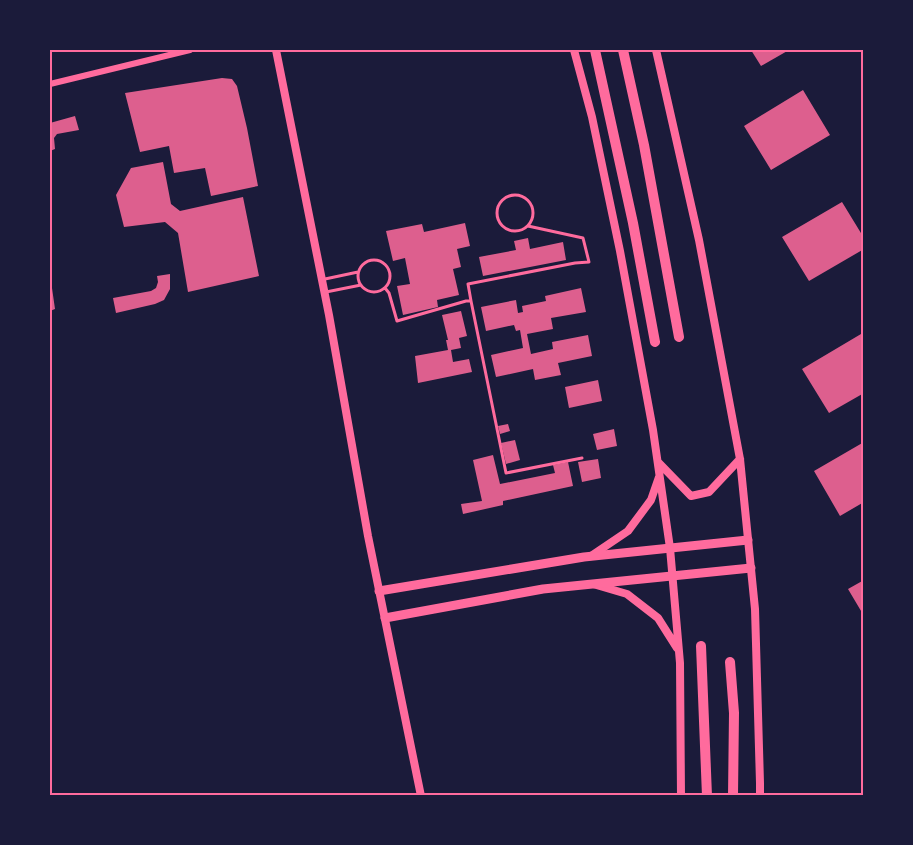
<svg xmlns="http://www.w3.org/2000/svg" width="913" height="845" viewBox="0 0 913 845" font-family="Cabin,sans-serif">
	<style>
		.building { fill: #dd5f8e }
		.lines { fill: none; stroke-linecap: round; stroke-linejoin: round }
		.service { stroke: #ff6b9d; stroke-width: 3 }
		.minor { stroke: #ff6b9d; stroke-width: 6 }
		.secondary { stroke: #ff6b9d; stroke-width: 8 }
		.primary { stroke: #ff6b9d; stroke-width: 9 }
		.trunk { stroke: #ff6b9d; stroke-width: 10 }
		.neatline { fill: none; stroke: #ff6b9d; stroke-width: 2 }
	</style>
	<rect width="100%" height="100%" fill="#1b1b3a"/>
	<path class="building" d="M 751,50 L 789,50 L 761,66 Z
		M 222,78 L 232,79 L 237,86 L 247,128 L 258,186 L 211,196 L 205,168 L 174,173 L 169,146 L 140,152 L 125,93 Z
		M 803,90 L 830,135 L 771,170 L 744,126 Z
		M 75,116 L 79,130 L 57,134 L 54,138 L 55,149 L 50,151 L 50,123 Z
		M 163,162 L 171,204 L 180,211 L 243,197 L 259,276 L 188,292 L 178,233 L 165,222 L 124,227 L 116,195 L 131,168 Z
		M 842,202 L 864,238 L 864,249 L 809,281 L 782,237 Z
		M 465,223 L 470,246 L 457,249 L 461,267 L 453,269 L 459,295 L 437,300 L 438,307 L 403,315 L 397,286 L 410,284 L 405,258 L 393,261 L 386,231 L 422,224 L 424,232 Z
		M 528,238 L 530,249 L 563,242 L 566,260 L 483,276 L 479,257 L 516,250 L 514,241 Z
		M 170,274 L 170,289 L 164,300 L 155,304 L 116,313 L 113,298 L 151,291 L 156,288 L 158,282 L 157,276 Z
		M 50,281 L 51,281 L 55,309 L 50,311 Z
		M 581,288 L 586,312 L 551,318 L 553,329 L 527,334 L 531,354 L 553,349 L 552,342 L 588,335 L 592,356 L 558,363 L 561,375 L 535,380 L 533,369 L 496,377 L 491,355 L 523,348 L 520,330 L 516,331 L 514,325 L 486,331 L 481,307 L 516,300 L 518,313 L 523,312 L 522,306 L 546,301 L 545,296 Z
		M 461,311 L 467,336 L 459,338 L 461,348 L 451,350 L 453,362 L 469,359 L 472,372 L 418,383 L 415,356 L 448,350 L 446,340 L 448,340 L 442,315 Z
		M 861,334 L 864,337 L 864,393 L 829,413 L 802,369 Z
		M 598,380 L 602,401 L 569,408 L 565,387 Z
		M 508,424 L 510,431 L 500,434 L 498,426 Z
		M 614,429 L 617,446 L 597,450 L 593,434 Z
		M 515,440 L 520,460 L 506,464 L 501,443 Z
		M 864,442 L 864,502 L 840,516 L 814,471 Z
		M 493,455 L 500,484 L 555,473 L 553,465 L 568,462 L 573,486 L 503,501 L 503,505 L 463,514 L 461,504 L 482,501 L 473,460 Z
		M 598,459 L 601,478 L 582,482 L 578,462 Z
		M 864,580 L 864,616 L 848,589 Z"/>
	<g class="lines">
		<path class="service" d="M497 213a18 18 0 1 1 36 0a18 18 0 1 1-36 0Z
			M358 276a16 16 0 1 1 32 0a16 16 0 1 1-32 0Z
			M 325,279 L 358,272
			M 385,288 L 389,293 L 397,321 L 466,301 L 471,301 L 506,473 L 582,458
			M 326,292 L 361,285
			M 471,301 L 468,284 L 575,263 L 589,262 L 583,238 L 528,226"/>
		<path class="minor" d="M 50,84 L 190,50"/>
		<path class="secondary" d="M 276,50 L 329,315 L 368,536 L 421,796
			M 574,50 L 592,117 L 620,251 L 653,430 L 670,548 L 680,663 L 681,796
			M 656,50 L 699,240 L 740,459 L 755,609 L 760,783 L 760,796
			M 658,462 L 691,496 L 709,492 L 740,459
			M 591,556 L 628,531 L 651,500 L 659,477
			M 593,584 L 627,594 L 658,618 L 677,648"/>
		<path class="primary" d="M 379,591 L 584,557 L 748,540
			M 385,618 L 543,589 L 751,568"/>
		<path class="trunk" d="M 595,50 L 633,223 L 655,342
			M 623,50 L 644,145 L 679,337
			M 701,646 L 707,796
			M 730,662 L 734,713 L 733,796"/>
	</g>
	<rect width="913" height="845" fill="none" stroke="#1b1b3a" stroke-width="102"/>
	<rect x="51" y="51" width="811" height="743" class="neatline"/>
</svg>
